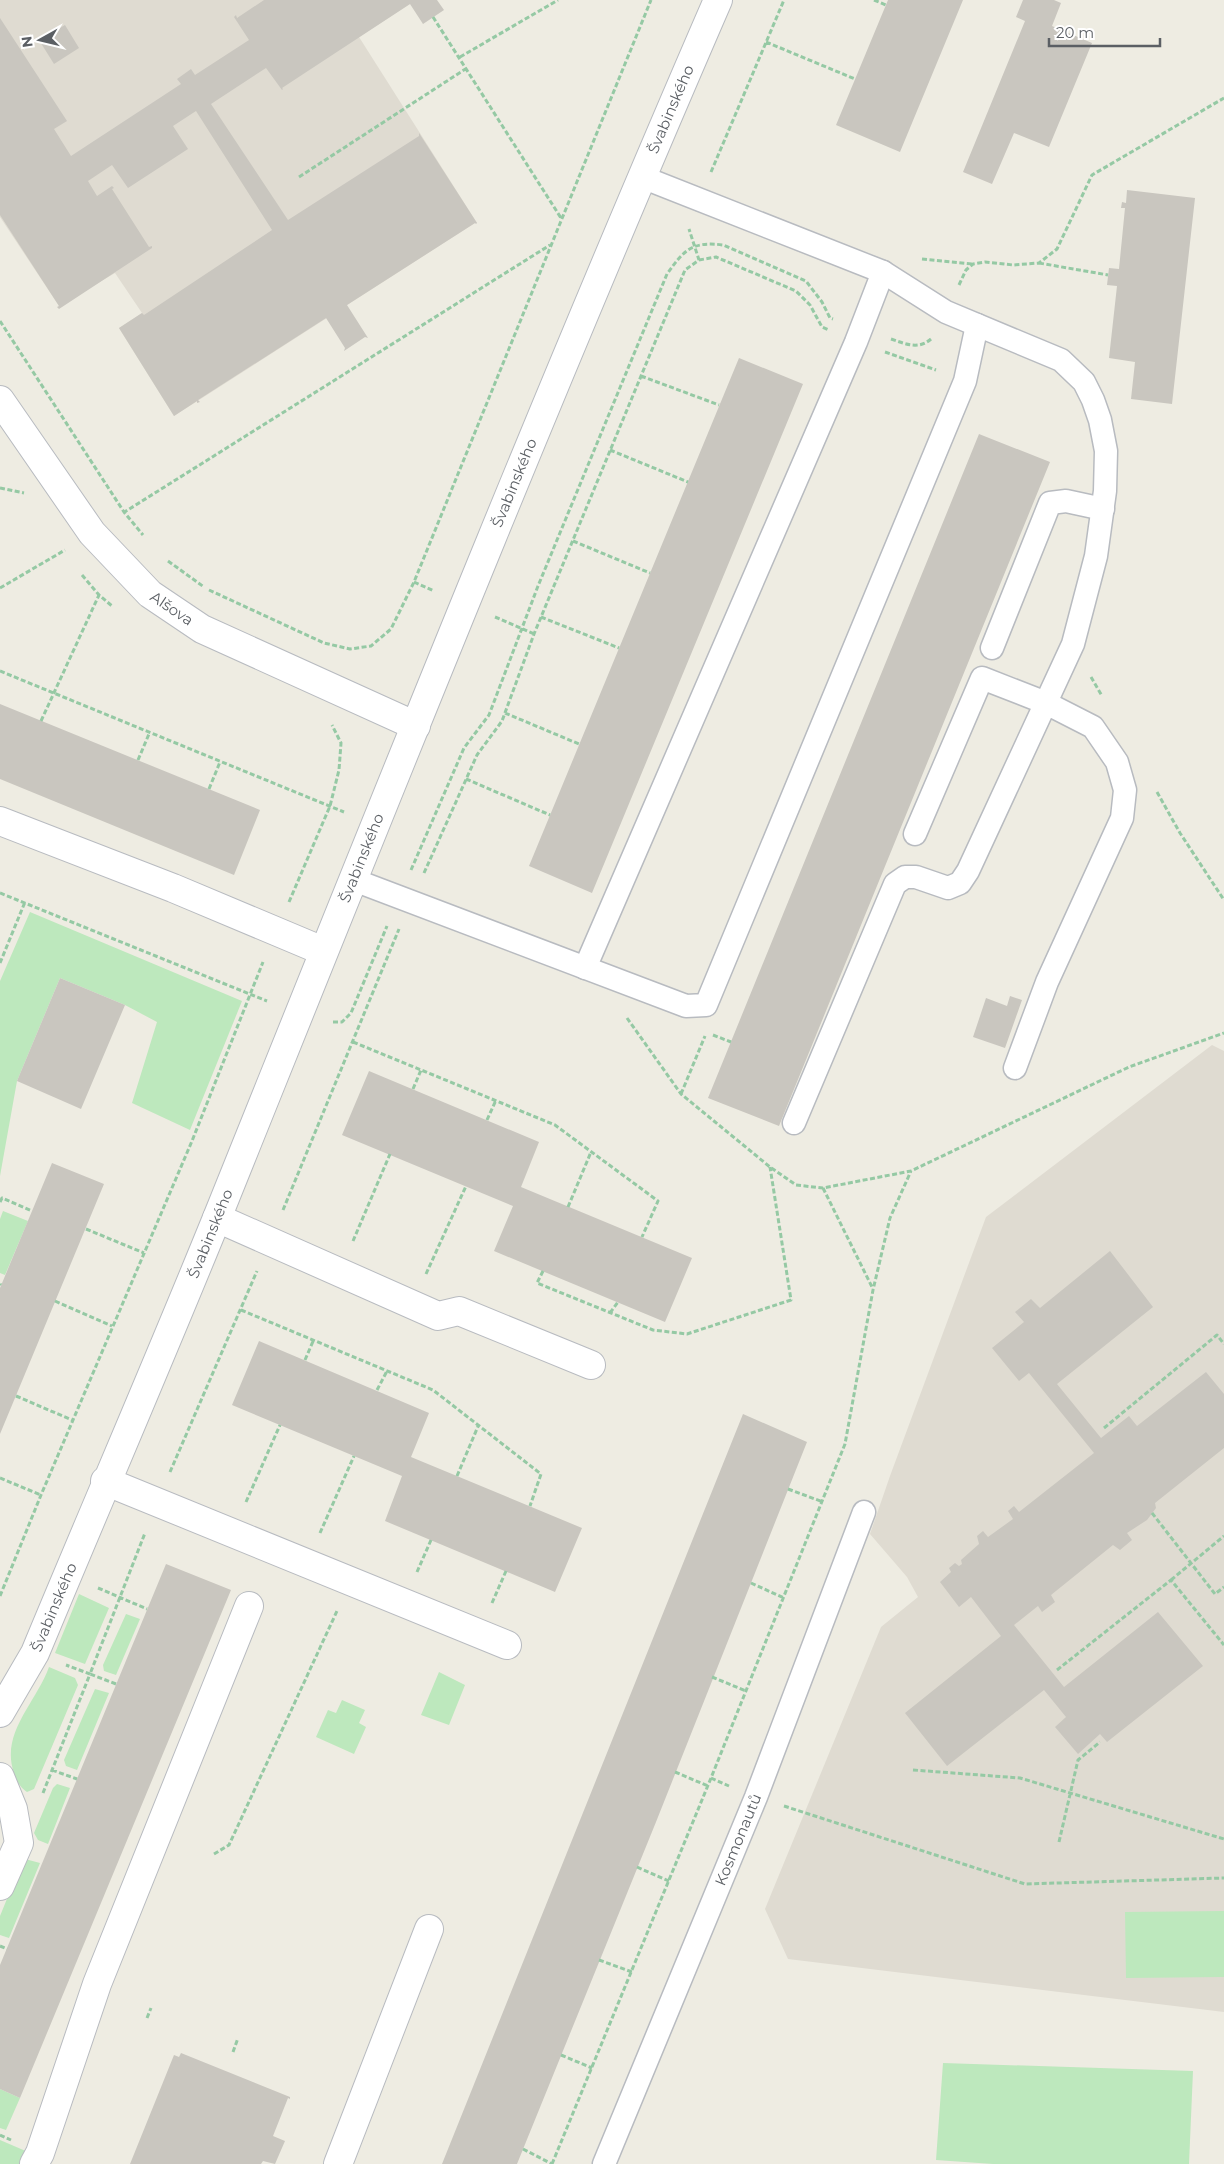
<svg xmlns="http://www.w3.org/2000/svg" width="1224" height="2164" viewBox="0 0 1224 2164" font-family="Montserrat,sans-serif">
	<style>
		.education { fill: #dfdbd1 }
		.green { fill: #bde8bd }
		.building { fill: #c9c6bf }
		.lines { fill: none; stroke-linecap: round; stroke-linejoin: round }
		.service-casing { stroke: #b8bbc0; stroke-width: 25 }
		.minor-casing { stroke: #b8bbc0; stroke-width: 30 }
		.path { stroke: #95c9a4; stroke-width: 3; stroke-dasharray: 5 2.5; stroke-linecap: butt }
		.service { stroke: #fff; stroke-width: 22 }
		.minor { stroke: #fff; stroke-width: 28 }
		.labels { text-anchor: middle; stroke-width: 4; stroke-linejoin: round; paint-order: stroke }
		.street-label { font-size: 15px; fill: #5b5f64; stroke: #fff }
	</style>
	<rect width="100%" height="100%" fill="#eeece2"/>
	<path class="education" d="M 0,0 L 416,0 L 359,37 L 477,223 L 475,223 L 174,416 L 119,328 L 142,313 L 115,273 L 59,306 L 0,217 Z
		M 1212,1045 L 1224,1051 L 1224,2012 L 788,1959 L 765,1909 L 881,1627 L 918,1597 L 907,1577 L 870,1534 L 890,1476 L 986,1217 Z"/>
	<path class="green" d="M 30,912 L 242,1001 L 190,1130 L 132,1103 L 157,1022 L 125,1005 L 60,978 L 17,1081 L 0,1176 L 0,981 Z
		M 3,1211 L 28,1221 L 5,1275 L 0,1273 L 0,1219 Z
		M 79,1594 L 109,1608 L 85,1664 L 55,1653 Z
		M 126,1614 L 140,1619 L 116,1675 L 104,1671 L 103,1665 Z
		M 49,1667 L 75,1678 L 78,1685 L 34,1789 L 27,1792 C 20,1787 17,1782 14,1773 C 0,1733 36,1703 49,1667 Z
		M 439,1672 L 465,1685 L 449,1725 L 421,1715 Z
		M 95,1689 L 109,1693 L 77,1770 L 66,1766 L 64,1760 Z
		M 342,1700 L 365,1710 L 359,1723 L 366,1727 L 354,1754 L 316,1737 L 328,1710 L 336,1713 Z
		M 57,1784 L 70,1788 L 48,1844 L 38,1840 L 34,1833 L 53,1788 Z
		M 25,1859 L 40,1863 L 9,1938 L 0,1935 L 0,1916 L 22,1862 Z
		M 1224,1911 L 1224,1977 L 1126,1978 L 1125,1912 Z
		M 943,2063 L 1193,2071 L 1189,2164 L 993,2164 L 936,2160 Z
		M 0,2089 L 20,2098 L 6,2130 L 0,2128 Z
		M 0,2140 L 28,2152 L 23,2164 L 0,2164 Z"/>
	<path class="building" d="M 264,0 L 437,0 L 444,10 L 423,24 L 410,4 L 282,88 L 283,89 L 282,90 L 266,68 L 211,104 L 288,220 L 419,136 L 419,133 L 477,223 L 476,224 L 475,223 L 347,305 L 368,338 L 365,337 L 344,351 L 345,348 L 326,318 L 198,400 L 200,402 L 197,403 L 197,401 L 174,416 L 119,328 L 142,313 L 144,315 L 272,230 L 196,111 L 173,126 L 188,149 L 128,188 L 112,165 L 88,181 L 97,196 L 112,186 L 114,188 L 112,189 L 149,247 L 152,246 L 152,248 L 59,309 L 57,307 L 59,306 L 0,215 L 0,18 L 67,121 L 54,129 L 71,156 L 181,84 L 177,79 L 191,69 L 195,75 L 249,40 L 234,17 L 236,15 L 237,18 Z
		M 888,0 L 963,0 L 900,152 L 836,125 Z
		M 1023,0 L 1054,0 L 1061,3 L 1052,26 L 1092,43 L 1049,147 L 1014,133 L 992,184 L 963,172 L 1025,21 L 1016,17 Z
		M 65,25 L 79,48 L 54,64 L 39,40 Z
		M 1127,190 L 1195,198 L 1172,404 L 1131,399 L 1135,362 L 1109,358 L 1117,286 L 1107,285 L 1109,268 L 1119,269 L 1125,208 L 1121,208 L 1122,202 L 1126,203 Z
		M 739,358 L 803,384 L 592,893 L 529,866 Z
		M 979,434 L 1050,462 L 779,1126 L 708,1098 Z
		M 0,704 L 260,810 L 234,875 L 0,779 Z
		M 60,978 L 125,1005 L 81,1109 L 17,1081 Z
		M 1010,996 L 1022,1000 L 1005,1048 L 973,1037 L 986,998 L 1007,1006 Z
		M 369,1071 L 539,1142 L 521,1187 L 692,1258 L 665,1322 L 494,1251 L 513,1206 L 342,1135 Z
		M 52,1163 L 104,1184 L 0,1434 L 0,1288 Z
		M 1110,1251 L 1153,1307 L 1057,1384 L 1101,1438 L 1129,1416 L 1137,1426 L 1206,1372 L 1224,1394 L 1224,1448 L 1155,1503 L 1156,1508 L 1147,1520 L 1127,1533 L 1132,1540 L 1120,1550 L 1113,1545 L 1051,1595 L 1055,1602 L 1042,1612 L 1038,1606 L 1014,1625 L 1064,1687 L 1158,1612 L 1203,1666 L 1107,1742 L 1100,1734 L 1078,1754 L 1055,1727 L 1066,1717 L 1044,1690 L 947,1766 L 905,1713 L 1001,1636 L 971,1597 L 959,1607 L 940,1582 L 951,1572 L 949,1568 L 955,1563 L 959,1566 L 962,1564 L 961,1560 L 979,1544 L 977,1536 L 983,1531 L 988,1537 L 1013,1519 L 1008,1511 L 1014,1506 L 1019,1512 L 1094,1453 L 1029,1373 L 1019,1381 L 992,1348 L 1024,1322 L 1015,1312 L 1031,1299 L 1040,1308 Z
		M 259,1341 L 429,1413 L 411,1457 L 582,1528 L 555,1592 L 385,1521 L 402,1476 L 232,1405 Z
		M 743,1414 L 807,1442 L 656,1822 L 517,2164 L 442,2164 Z
		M 166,1564 L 231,1590 L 20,2098 L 0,2089 L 0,1965 Z
		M 181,2053 L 290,2097 L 290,2099 L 288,2098 L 273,2136 L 285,2141 L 275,2164 L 263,2161 L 261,2164 L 130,2164 L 174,2055 L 179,2057 Z"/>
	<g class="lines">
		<defs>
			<g id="service">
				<path d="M 642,177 L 883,272 L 946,312 L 1061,360 L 1084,382 L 1093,400 L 1100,420 L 1106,451 L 1105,491 L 1096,556 L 1073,644 L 968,871 L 960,883 L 948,888 L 916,877 L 905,877 L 895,884 L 794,1123"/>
				<path d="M 992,648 L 1050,503 L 1066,501 L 1103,509"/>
				<path d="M 915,834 L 982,678 L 1046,703 L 1093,727 L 1117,762 L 1125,790 L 1122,818 L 1047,982 L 1015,1068"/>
				<path d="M 354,880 L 686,1006 L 706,1005 L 965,381 L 977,325"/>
				<path d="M 585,968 L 856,342 L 883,272"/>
				<path id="s1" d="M 604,2164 L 756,1797 L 864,1512"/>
			</g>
			<g id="minor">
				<path id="s2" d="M 0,400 L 92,533 L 150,594 L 202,629 L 416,726"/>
				<path d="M 0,821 L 173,888 L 323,951"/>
				<path d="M 217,1218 L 438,1316 L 459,1311 L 591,1365"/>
				<path d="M 105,1481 L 507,1645"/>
				<path id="s3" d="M 0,1713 L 35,1653 C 96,1506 159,1361 219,1213 C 382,808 544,401 718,0"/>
				<path d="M 0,1777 L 13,1809 L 19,1843 L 0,1886"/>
				<path d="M 34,2164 L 40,2153 L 97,1984 L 249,1606"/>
				<path d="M 338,2164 L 429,1929"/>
			</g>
		</defs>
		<use href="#service" class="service-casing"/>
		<use href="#minor" class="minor-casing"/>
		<path class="path" d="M 874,0 L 886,5
			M 433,17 L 561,218
			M 766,42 L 855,79
			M 460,57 L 558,0
			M 711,172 L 784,0
			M 299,177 L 467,68
			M 922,259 L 973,264
			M 699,260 L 716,257 L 796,291 L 810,305 L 822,327 L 829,330
			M 1039,263 L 1108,275
			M 959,285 L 966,270 L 973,264 L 985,262 L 1013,265 L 1039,263 L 1057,249 L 1092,175 L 1224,98
			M 0,321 L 124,512 L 143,535
			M 891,339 C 906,344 918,350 931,339
			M 885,352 L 936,370
			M 641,376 L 719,405
			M 610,450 L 688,482
			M 0,488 L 24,493
			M 123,513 L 550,245
			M 573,541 L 650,573
			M 168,561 L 204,587
			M 82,575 L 99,595 L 112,606
			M 414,582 L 434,591
			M 0,588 L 65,550
			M 209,590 L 324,643 L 350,649 L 371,646 L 391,629 L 414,582 L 651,0
			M 495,617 L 534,634
			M 541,617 L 619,648
			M 0,671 L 344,812
			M 1091,677 L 1102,696
			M 505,713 L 579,744
			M 41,721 L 99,595
			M 138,760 L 149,734
			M 466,779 L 550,815
			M 209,789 L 220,762
			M 1157,792 L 1180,833 L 1224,900
			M 411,870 L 464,748 L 489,715 L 538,586 L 667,274 C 684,250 692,241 723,245 L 806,281 L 822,302 L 830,318 L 833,319
			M 424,873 L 477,755 L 502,721 L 534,634 L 685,270 L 699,260 L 689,229
			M 0,893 L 267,1001
			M 289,902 L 330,806 L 339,770 L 341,743 L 332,725
			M 0,963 L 25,902
			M 627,1018 L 681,1094 L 770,1167 L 796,1185 L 823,1188 L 911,1171 L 1129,1067 L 1224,1033
			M 333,1022 L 342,1022 L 351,1013 L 387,926
			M 713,1035 L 731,1042
			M 353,1042 L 555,1125 L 658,1201 L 642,1237
			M 413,1089 L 421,1070
			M 681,1094 L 705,1036
			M 487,1120 L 496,1100
			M 823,1188 L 873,1289
			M 0,1202 L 2,1198 L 32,1211
			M 568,1207 L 591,1152
			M 283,1210 L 399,929
			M 86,1229 L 144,1253
			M 353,1241 L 390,1154
			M 543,1271 L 537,1283 L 653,1330 L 687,1334 L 791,1300 L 770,1167
			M 426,1274 L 466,1186
			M 0,1284 L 1,1285
			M 55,1301 L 112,1326
			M 241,1310 L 433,1390 L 541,1474 L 530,1506
			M 610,1313 L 618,1302
			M 305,1360 L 314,1339
			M 377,1390 L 387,1371
			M 16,1396 L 72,1420
			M 1104,1428 L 1217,1335 L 1224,1344
			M 170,1472 L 257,1271
			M 457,1476 L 479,1424
			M 0,1478 L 41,1495
			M 788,1489 L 823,1502
			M 246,1502 L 280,1425
			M 1152,1513 L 1215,1594 L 1224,1587
			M 320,1533 L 354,1456
			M 417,1572 L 431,1540
			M 1171,1580 L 1224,1536
			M 751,1583 L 784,1598
			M 98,1588 L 147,1609
			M 0,1596 L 41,1495 L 192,1141 L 263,962
			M 492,1603 L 506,1571
			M 1057,1670 L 1171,1580 L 1224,1645
			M 712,1677 L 746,1691
			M 116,1684 L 90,1674 L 145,1533
			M 52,1770 L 77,1779
			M 913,1770 L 1020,1778 L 1224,1839
			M 675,1772 L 708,1786
			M 711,1778 L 729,1786
			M 43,1793 L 90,1674 L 66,1665
			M 784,1806 L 1025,1884 L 1224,1878
			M 1059,1842 L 1078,1760 L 1100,1742
			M 214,1854 L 229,1845 L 337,1611
			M 637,1867 L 669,1881
			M 0,1946 L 7,1949
			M 599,1960 L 632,1972
			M 147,2018 L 151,2008
			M 233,2052 L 238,2038
			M 561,2055 L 592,2068
			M 0,2135 L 11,2140
			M 523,2149 L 552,2164
			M 552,2164 L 711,1778 L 845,1444 L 873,1290 L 890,1218 L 911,1171"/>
		<use href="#service" class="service"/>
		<use href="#minor" class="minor"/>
	</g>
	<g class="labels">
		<g class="street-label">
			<text dy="5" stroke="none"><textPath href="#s3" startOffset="1739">Švabinského</textPath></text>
			<text dy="5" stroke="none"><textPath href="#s3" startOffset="1334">Švabinského</textPath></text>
			<text dy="5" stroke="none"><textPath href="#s2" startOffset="272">Alšova</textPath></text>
			<text dy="5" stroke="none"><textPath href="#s3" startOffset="929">Švabinského</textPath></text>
			<text dy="5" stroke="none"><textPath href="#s3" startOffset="524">Švabinského</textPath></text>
			<text dy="5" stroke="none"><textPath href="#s3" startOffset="119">Švabinského</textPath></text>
			<text dy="5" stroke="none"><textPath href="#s1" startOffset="351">Kosmonautů</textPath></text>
		</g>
	</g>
	<g transform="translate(40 40) rotate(262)" stroke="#ffffff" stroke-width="4" paint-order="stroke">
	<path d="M0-4L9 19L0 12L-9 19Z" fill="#5b5f64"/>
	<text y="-8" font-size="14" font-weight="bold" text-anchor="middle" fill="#5b5f64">N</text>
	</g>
	<path d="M1049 38v8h111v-8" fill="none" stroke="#5b5f64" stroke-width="2.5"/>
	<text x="1056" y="38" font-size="15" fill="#5b5f64" stroke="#ffffff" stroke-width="4" paint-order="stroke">20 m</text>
</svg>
